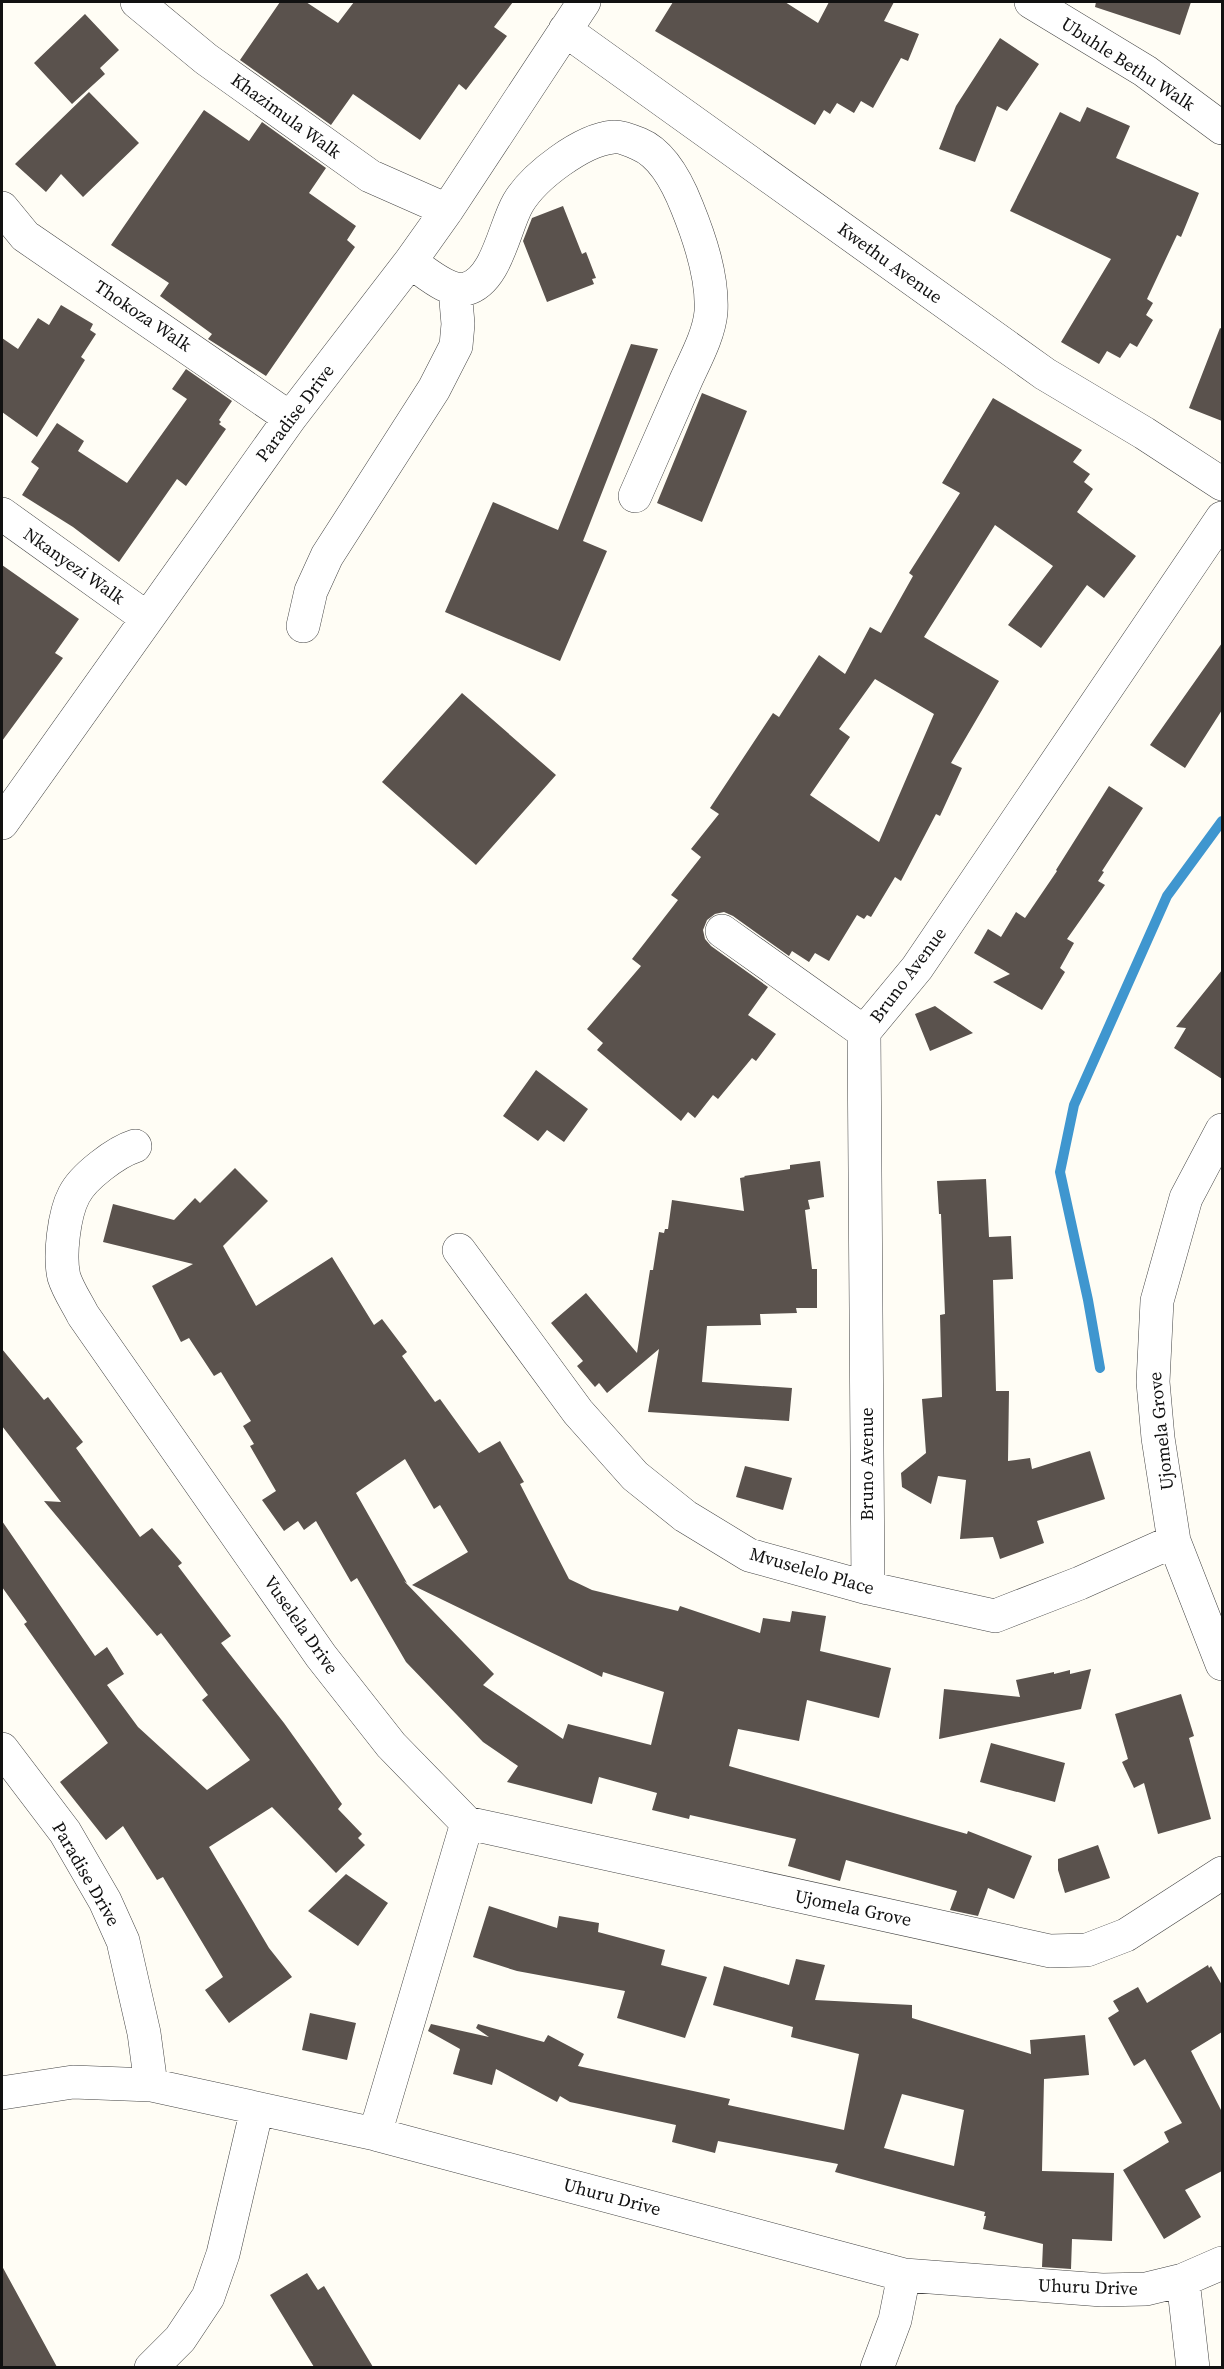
<svg xmlns="http://www.w3.org/2000/svg" width="1224" height="2369" viewBox="0 0 1224 2369" font-family="'Source Serif 4',serif">
	<style>
		.lines { fill: none; stroke-linecap: round; stroke-linejoin: round }
		.stream { stroke: #3f96cf; stroke-width: 10 }
		.building { fill: #5a524d; fill-rule: evenodd }
		.minor-casing { stroke: #444; stroke-width: 34 }
		.minor { stroke: #fff; stroke-width: 33 }
		.labels { text-anchor: middle; stroke-width: 6; stroke-linejoin: round; paint-order: stroke }
		.street-label { font-size: 18px; fill: #111; stroke: #fff }
	</style>
	<rect width="100%" height="100%" fill="#fffdf5"/>
	<g class="lines">
		<path class="stream" d="M 1100,1368 L 1088,1300 L 1060,1172 L 1074,1105 L 1167,896 L 1222,821"/>
	</g>
	<path class="building" d="M 280,2 L 306,2 L 338,23 L 354,2 L 513,2 L 494,27 L 507,36 L 466,90 L 459,84 L 420,140 L 353,94 L 331,125 L 240,60 Z
		M 673,2 L 785,2 L 818,23 L 829,2 L 894,2 L 884,21 L 919,34 L 908,61 L 901,58 L 873,108 L 861,101 L 854,113 L 837,103 L 830,114 L 824,110 L 815,125 L 655,31 Z
		M 1096,2 L 1191,2 L 1180,35 L 1095,7 Z
		M 85,14 L 119,50 L 100,68 L 105,74 L 72,104 L 34,63 Z
		M 1000,38 L 1039,64 L 1007,111 L 997,106 L 975,162 L 939,149 L 956,106 Z
		M 89,92 L 139,143 L 83,197 L 61,174 L 46,192 L 15,164 Z
		M 1087,107 L 1130,126 L 1116,158 L 1199,193 L 1181,237 L 1177,235 L 1147,299 L 1153,303 L 1146,315 L 1153,320 L 1137,347 L 1130,343 L 1120,358 L 1107,351 L 1099,364 L 1061,342 L 1111,259 L 1010,211 L 1060,112 L 1080,122 Z
		M 204,110 L 249,141 L 262,122 L 326,168 L 309,193 L 356,226 L 347,240 L 355,247 L 266,376 L 208,339 L 212,334 L 160,296 L 169,283 L 111,245 Z
		M 563,206 L 582,254 L 586,252 L 596,278 L 592,279 L 594,284 L 547,302 L 523,241 L 532,218 Z
		M 61,305 L 93,324 L 90,330 L 96,334 L 81,357 L 85,360 L 37,437 L 2,412 L 2,338 L 18,349 L 38,318 L 49,325 Z
		M 1220,328 L 1222,329 L 1222,421 L 1189,408 Z
		M 631,344 L 658,349 L 583,541 L 607,551 L 560,661 L 445,612 L 493,502 L 558,530 Z
		M 186,369 L 232,401 L 219,420 L 221,422 L 219,424 L 226,429 L 186,486 L 177,479 L 119,562 L 73,527 L 22,495 L 39,468 L 31,462 L 57,423 L 84,441 L 78,451 L 127,483 L 187,399 L 172,389 Z
		M 702,393 L 747,411 L 702,522 L 657,503 Z
		M 993,398 L 1082,450 L 1073,462 L 1090,474 L 1084,482 L 1093,489 L 1077,512 L 1136,556 L 1104,598 L 1087,585 L 1041,648 L 1008,625 L 1053,566 L 995,525 L 924,637 L 999,681 L 951,763 L 962,768 L 940,816 L 936,814 L 901,881 L 895,877 L 871,917 L 867,915 L 864,919 L 857,915 L 829,961 L 815,953 L 809,962 L 792,951 L 789,956 L 733,916 L 724,912 L 715,914 L 707,920 L 703,930 L 705,939 L 711,946 L 768,987 L 748,1015 L 776,1034 L 756,1061 L 752,1058 L 718,1099 L 713,1095 L 695,1118 L 688,1112 L 681,1121 L 597,1050 L 603,1043 L 587,1029 L 641,966 L 632,959 L 678,900 L 671,895 L 701,857 L 691,849 L 719,814 L 710,808 L 773,713 L 779,717 L 819,655 L 845,674 L 870,627 L 881,633 L 913,576 L 909,573 L 960,493 L 942,483 ZM 875,679 L 934,714 L 879,842 L 810,795 L 850,737 L 839,729 Z
		M 2,565 L 79,619 L 55,653 L 63,658 L 2,741 Z
		M 1222,643 L 1222,710 L 1185,768 L 1150,745 Z
		M 462,693 L 556,775 L 476,865 L 382,782 Z
		M 1109,786 L 1143,808 L 1102,871 L 1104,872 L 1098,881 L 1105,885 L 1067,939 L 1074,943 L 1060,968 L 1065,972 L 1042,1010 L 993,982 L 1010,974 L 974,953 L 988,929 L 1001,937 L 1016,912 L 1025,918 L 1057,871 L 1056,870 Z
		M 1222,970 L 1222,1079 L 1174,1048 L 1186,1028 L 1176,1027 Z
		M 935,1006 L 973,1033 L 930,1051 L 915,1014 Z
		M 536,1070 L 588,1109 L 564,1142 L 547,1130 L 538,1141 L 503,1116 Z
		M 820,1161 L 824,1197 L 808,1200 L 810,1209 L 805,1210 L 812,1269 L 817,1269 L 817,1308 L 796,1308 L 797,1313 L 760,1314 L 761,1325 L 707,1326 L 702,1382 L 792,1388 L 789,1421 L 648,1412 L 659,1349 L 607,1393 L 599,1383 L 595,1387 L 577,1366 L 583,1361 L 551,1323 L 586,1293 L 637,1353 L 650,1270 L 653,1270 L 659,1232 L 664,1233 L 665,1229 L 668,1229 L 672,1200 L 744,1211 L 740,1178 L 745,1177 L 744,1176 L 790,1169 L 790,1165 Z
		M 235,1168 L 268,1201 L 223,1246 L 256,1306 L 332,1257 L 374,1325 L 382,1319 L 407,1352 L 402,1356 L 435,1402 L 440,1399 L 479,1453 L 500,1441 L 524,1482 L 520,1484 L 569,1579 L 592,1590 L 678,1611 L 680,1606 L 760,1633 L 763,1618 L 790,1622 L 792,1611 L 826,1616 L 820,1651 L 891,1668 L 879,1718 L 807,1700 L 799,1741 L 738,1729 L 729,1766 L 967,1834 L 968,1831 L 1032,1856 L 1014,1899 L 988,1888 L 978,1916 L 950,1910 L 957,1891 L 846,1860 L 840,1881 L 788,1866 L 796,1839 L 690,1815 L 689,1819 L 652,1810 L 657,1793 L 599,1777 L 592,1804 L 507,1782 L 518,1766 L 483,1742 L 406,1662 L 357,1578 L 351,1582 L 316,1521 L 304,1530 L 298,1521 L 284,1531 L 262,1500 L 276,1491 L 250,1446 L 254,1444 L 243,1426 L 251,1421 L 221,1372 L 214,1376 L 189,1338 L 181,1342 L 152,1286 L 193,1264 L 103,1242 L 113,1204 L 174,1220 L 195,1198 L 200,1203 ZM 405,1459 L 434,1509 L 440,1505 L 468,1552 L 412,1585 L 602,1677 L 603,1672 L 664,1692 L 651,1745 L 568,1724 L 563,1739 L 483,1685 L 494,1674 L 404,1581 L 407,1583 L 356,1493 Z
		M 986,1179 L 989,1237 L 1011,1236 L 1013,1279 L 993,1280 L 996,1391 L 1009,1391 L 1008,1461 L 1030,1458 L 1032,1469 L 1090,1451 L 1105,1499 L 1037,1521 L 1044,1543 L 1000,1559 L 993,1537 L 960,1539 L 966,1480 L 938,1476 L 931,1504 L 902,1487 L 901,1473 L 926,1453 L 922,1399 L 942,1397 L 940,1315 L 945,1314 L 941,1214 L 939,1214 L 937,1181 Z
		M 2,1349 L 44,1400 L 48,1397 L 83,1442 L 76,1448 L 140,1537 L 152,1528 L 182,1563 L 178,1566 L 231,1636 L 221,1643 L 284,1723 L 342,1804 L 338,1809 L 362,1834 L 358,1838 L 365,1845 L 336,1873 L 272,1807 L 209,1847 L 269,1948 L 292,1977 L 229,2023 L 205,1990 L 223,1977 L 163,1877 L 157,1880 L 123,1826 L 106,1840 L 60,1782 L 108,1743 L 24,1624 L 27,1622 L 2,1587 L 2,1521 L 95,1656 L 107,1647 L 124,1674 L 107,1685 L 138,1727 L 207,1790 L 250,1760 L 202,1700 L 208,1695 L 161,1633 L 157,1636 L 44,1501 L 61,1502 L 2,1426 Z
		M 745,1466 L 792,1478 L 783,1510 L 736,1497 Z
		M 1091,1669 L 1081,1709 L 939,1739 L 944,1689 L 1020,1697 L 1016,1680 L 1054,1672 L 1054,1674 L 1070,1670 L 1070,1674 Z
		M 1181,1694 L 1194,1736 L 1189,1738 L 1211,1819 L 1158,1834 L 1144,1783 L 1134,1788 L 1122,1762 L 1128,1759 L 1115,1714 Z
		M 991,1743 L 1065,1763 L 1055,1802 L 980,1782 Z
		M 1098,1845 L 1110,1878 L 1065,1893 L 1058,1870 L 1058,1859 Z
		M 346,1874 L 388,1903 L 358,1946 L 308,1911 Z
		M 489,1906 L 557,1928 L 559,1916 L 599,1923 L 598,1932 L 665,1950 L 661,1965 L 707,1977 L 685,2038 L 617,2018 L 625,1991 L 517,1971 L 473,1957 Z
		M 796,1959 L 825,1965 L 815,2000 L 912,2005 L 912,2018 L 1031,2054 L 1030,2040 L 1085,2035 L 1089,2075 L 1044,2079 L 1042,2171 L 1114,2173 L 1112,2241 L 1072,2239 L 1071,2269 L 1042,2267 L 1043,2244 L 983,2229 L 986,2216 L 984,2216 L 985,2212 L 835,2172 L 838,2164 L 718,2141 L 715,2153 L 672,2142 L 676,2125 L 570,2102 L 560,2096 L 557,2102 L 496,2069 L 492,2085 L 453,2074 L 460,2049 L 428,2031 L 431,2024 L 489,2037 L 476,2028 L 478,2024 L 544,2042 L 548,2035 L 584,2054 L 578,2066 L 730,2099 L 728,2105 L 844,2130 L 859,2054 L 791,2037 L 793,2027 L 713,2005 L 724,1966 L 789,1985 ZM 902,2094 L 964,2110 L 954,2166 L 884,2148 Z
		M 1208,1965 L 1209,1968 L 1211,1966 L 1222,1985 L 1222,2032 L 1191,2051 L 1222,2112 L 1222,2171 L 1185,2190 L 1201,2217 L 1164,2239 L 1123,2170 L 1169,2142 L 1164,2132 L 1182,2123 L 1145,2059 L 1134,2066 L 1108,2018 L 1119,2011 L 1113,2001 L 1138,1987 L 1147,2003 Z
		M 310,2013 L 356,2023 L 347,2060 L 302,2050 Z
		M 2,2266 L 57,2367 L 2,2367 Z
		M 307,2273 L 318,2290 L 324,2286 L 373,2367 L 314,2367 L 270,2295 Z"/>
	<g class="lines">
		<defs>
			<path id="minor" d="M 137,2 L 206,59 L 370,176 L 447,210
				M 1031,2 L 1145,71 L 1222,128
				M 565,30 L 1045,374 L 1144,433 L 1222,484
				M 2,208 L 25,236 L 290,418
				M 410,262 C 425,271 447,293 466,289 C 497,281 504,227 518,203 C 534,176 582,140 613,137 C 620,136 632,141 639,144 C 663,154 678,184 687,207 C 700,239 713,277 711,312 C 709,335 695,360 686,380 C 669,419 652,458 635,496
				M 2,514 L 147,618
				M 303,626 L 311,591 L 327,556 L 434,389 L 456,346 L 458,324 L 455,289
				M 2,823 L 290,418 L 410,262 L 447,210 L 584,2
				M 722,931 L 864,1032
				M 1222,1130 L 1186,1198 L 1157,1301 L 1153,1382 L 1158,1438 L 1174,1541 L 1222,1664
				M 135,1146 C 116,1152 83,1177 74,1195 C 64,1214 59,1256 64,1277 C 68,1290 77,1303 83,1315 L 321,1656 L 391,1745 L 467,1823 L 375,2134
				M 459,1250 L 578,1412 L 635,1476 L 685,1516 L 749,1555 L 868,1588 L 995,1616 L 1080,1583 L 1174,1541
				M 868,1588 L 864,1032 L 917,968 L 1222,518
				M 2,1749 L 65,1832 L 105,1901 L 123,1941 L 144,2033 L 151,2085
				M 467,1823 L 1050,1951 L 1087,1950 L 1126,1935 L 1222,1873
				M 2,2093 L 73,2082 L 151,2085 L 375,2134 L 904,2275 L 1102,2290 L 1146,2289 L 1183,2280 L 1222,2263
				M 1183,2280 L 1193,2368
				M 151,2368 L 180,2339 L 208,2297 L 223,2254 L 257,2109
				M 877,2368 L 895,2320 L 904,2275"/>
		</defs>
		<use href="#minor" class="minor-casing"/>
		<use href="#minor" class="minor"/>
	</g>
	<g class="labels">
		<g class="street-label">
			<text transform="translate(1128 64) rotate(33)" y="6">Ubuhle Bethu Walk</text>
			<text transform="translate(286 116) rotate(36)" y="6">Khazimula Walk</text>
			<text transform="translate(890 263) rotate(36)" y="6">Kwethu Avenue</text>
			<text transform="translate(143 316) rotate(34)" y="6">Thokoza Walk</text>
			<text transform="translate(295 413) rotate(-53)" y="6">Paradise Drive</text>
			<text transform="translate(74 566) rotate(35)" y="6">Nkanyezi Walk</text>
			<text transform="translate(908 975) rotate(-53)" y="6">Bruno Avenue</text>
			<text transform="translate(1161 1431) rotate(-96)" y="6">Ujomela Grove</text>
			<text transform="translate(867 1464) rotate(-90)" y="6">Bruno Avenue</text>
			<text transform="translate(812 1571) rotate(16)" y="6">Mvuselelo Place</text>
			<text transform="translate(301 1625) rotate(55)" y="6">Vuselela Drive</text>
			<text transform="translate(86 1874) rotate(60)" y="6">Paradise Drive</text>
			<text transform="translate(853 1908) rotate(12)" y="6">Ujomela Grove</text>
			<text transform="translate(612 2197) rotate(15)" y="6">Uhuru Drive</text>
			<text transform="translate(1088 2287) rotate(2)" y="6">Uhuru Drive</text>
		</g>
	</g>
	<rect width="1224" height="2369" fill="none" stroke="#111111" stroke-width="6"/>
</svg>
